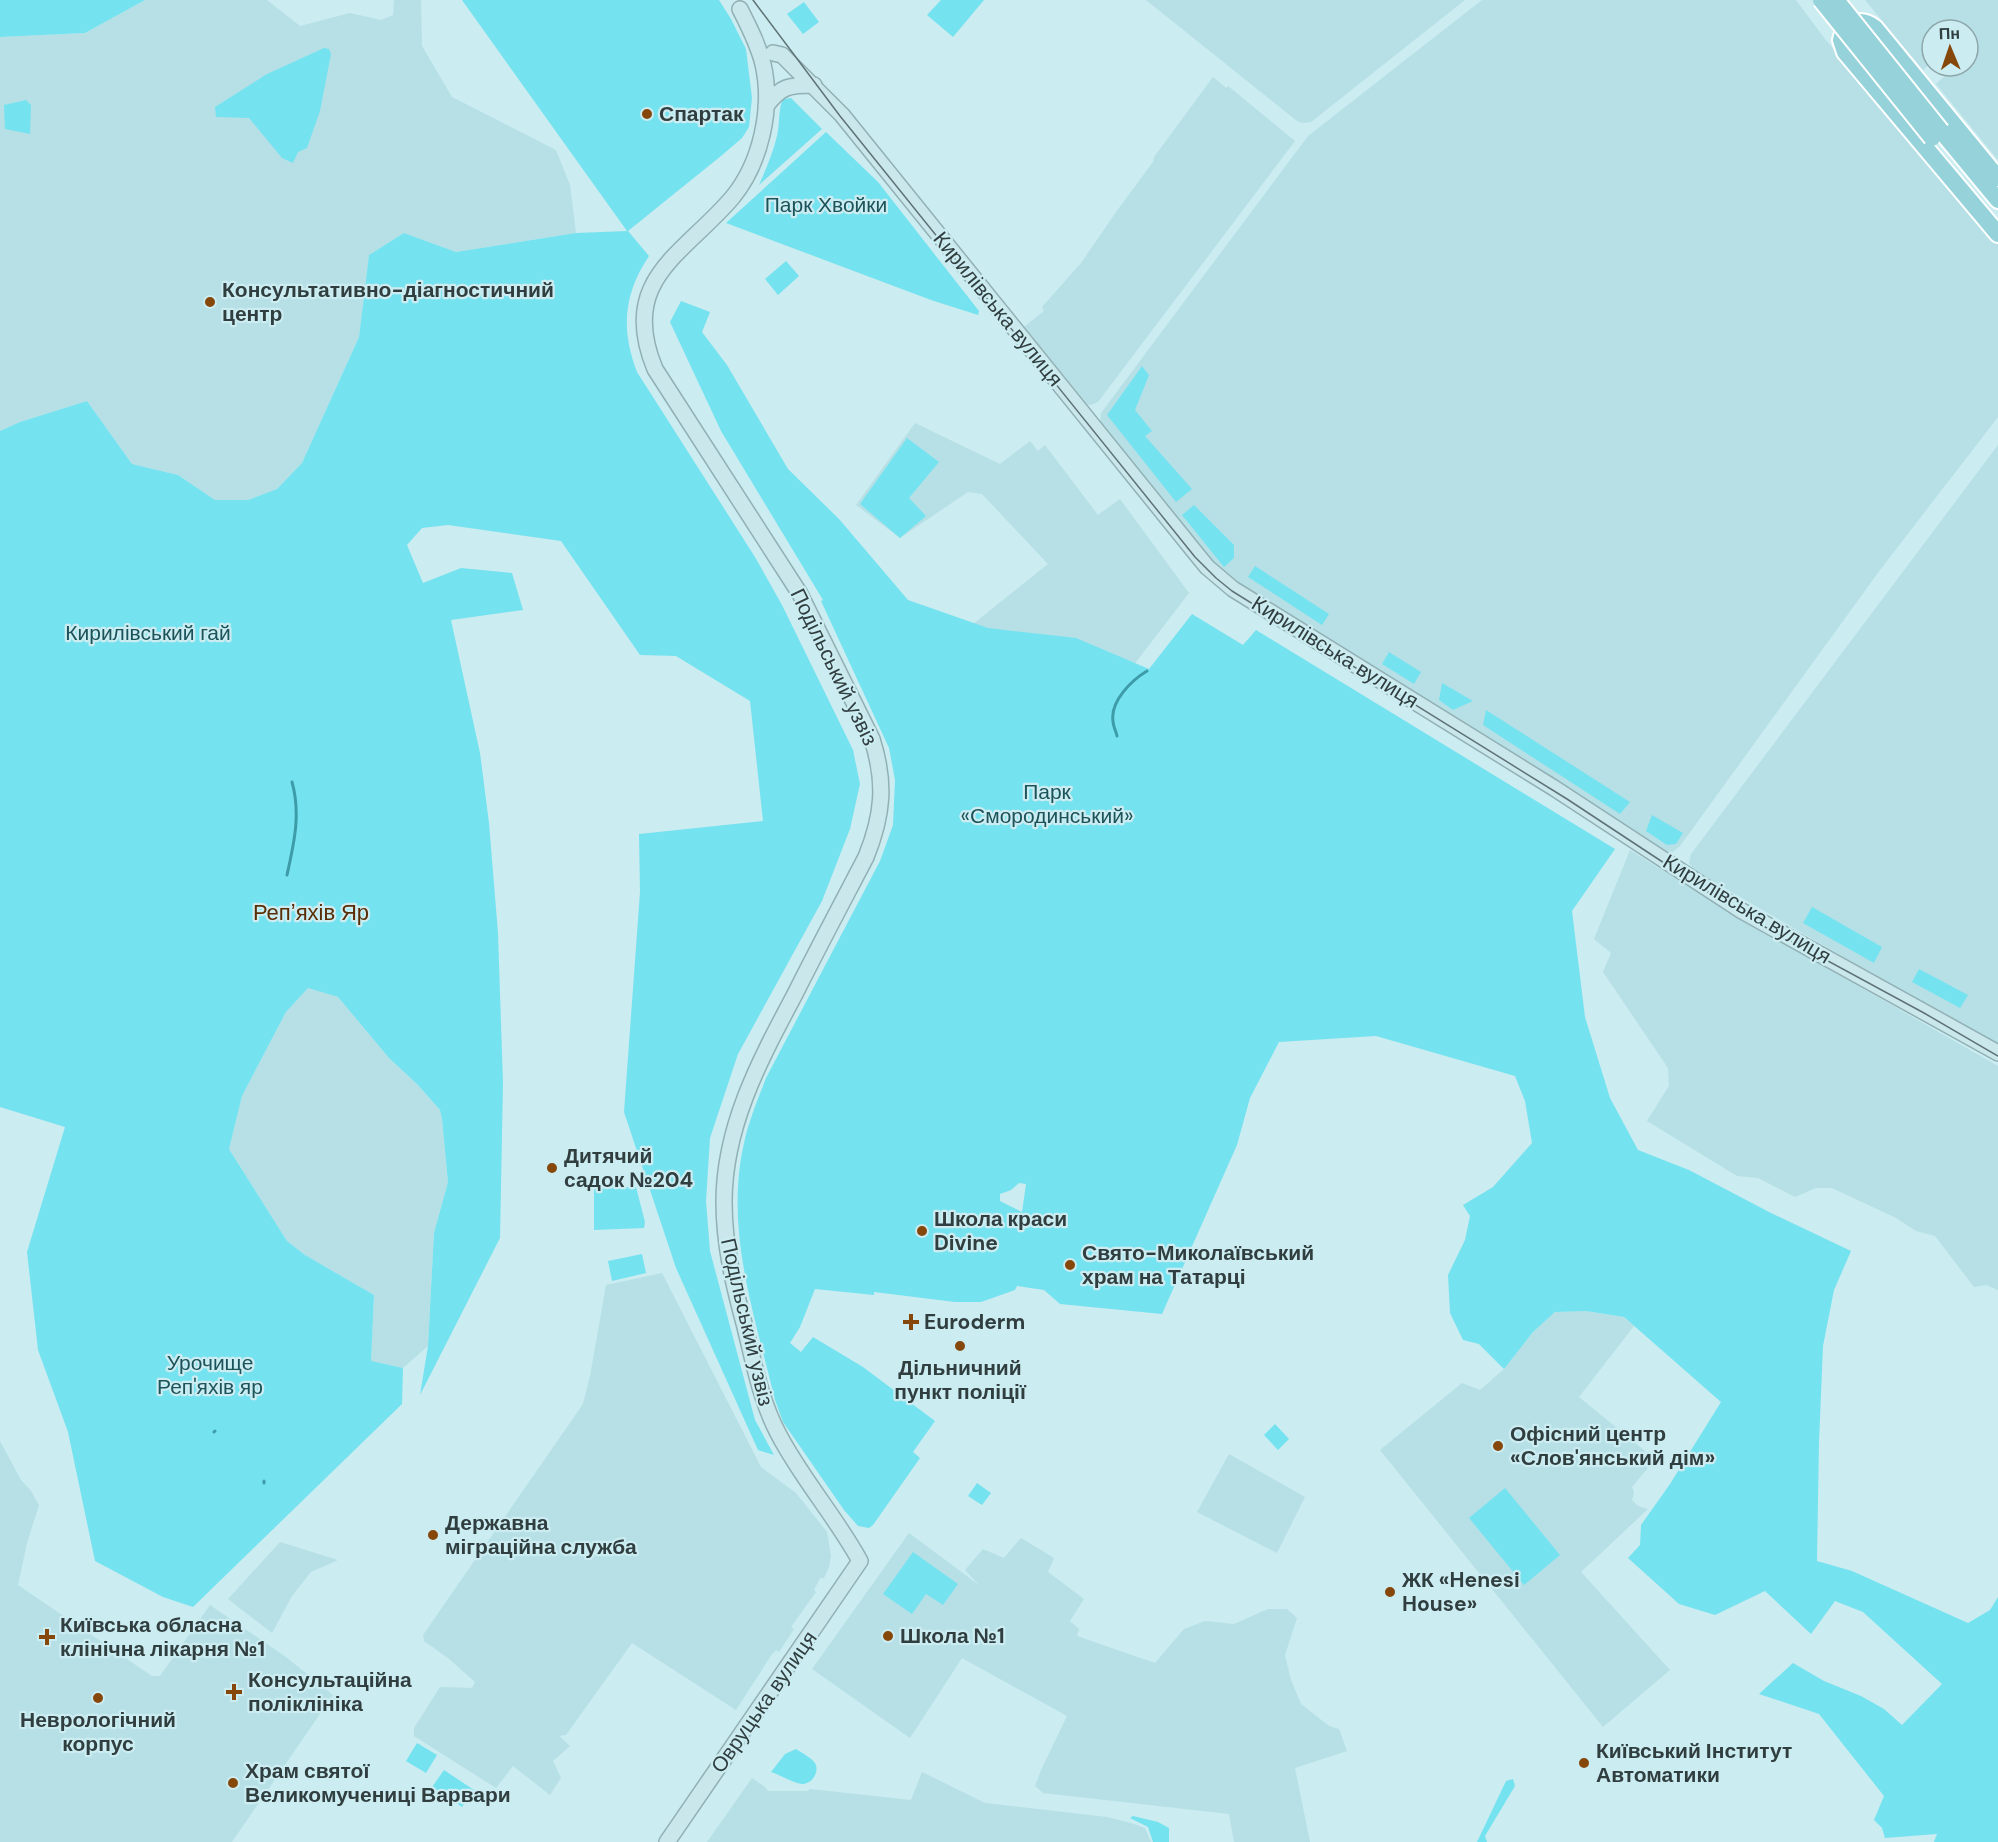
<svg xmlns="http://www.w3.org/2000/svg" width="1998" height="1842" viewBox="0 0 1998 1842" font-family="'DM Sans',sans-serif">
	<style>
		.built { fill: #b6e0e6 }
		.green { fill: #75e2f0; fill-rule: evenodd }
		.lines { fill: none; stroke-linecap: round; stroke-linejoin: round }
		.stream { stroke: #3e9ca8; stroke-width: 3 }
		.secondary-casing { stroke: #91b0b4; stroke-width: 18 }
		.primary-casing { stroke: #fff; stroke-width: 20 }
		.secondary { stroke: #cae8ec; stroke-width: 15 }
		.primary { stroke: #95d2da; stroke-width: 16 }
		.tram { stroke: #5f7275; stroke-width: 1.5 }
		.primary-bridge-casing { stroke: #fff; stroke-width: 20; stroke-linecap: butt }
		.primary-bridge { stroke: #95d2da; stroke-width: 16 }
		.poi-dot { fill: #86470b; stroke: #cbecf0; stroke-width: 2 }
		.labels { text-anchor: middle; stroke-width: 4.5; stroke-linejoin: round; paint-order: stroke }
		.poi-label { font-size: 21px; font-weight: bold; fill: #313e40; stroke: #cbecf0; text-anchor: start }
		.park-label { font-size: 21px; fill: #1c535a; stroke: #cbecf0 }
		.street-label { font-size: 21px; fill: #313e40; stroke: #cbecf0 }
		.neighbourhood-label { font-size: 22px; fill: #592e06; stroke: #cbecf0 }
	</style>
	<rect width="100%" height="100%" fill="#cbecf0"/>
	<path class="built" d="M 145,0 L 267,0 L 300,26 L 350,13 L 381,20 L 393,15 L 394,0 L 421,0 L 422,46 L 452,97 L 556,150 L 570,185 L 576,233 L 456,252 L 404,233 L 369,255 L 359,337 L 302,463 L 277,489 L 248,500 L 215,500 L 178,475 L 132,464 L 87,401 L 20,422 L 0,431 L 0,37 L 85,33 Z
		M 1146,0 L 1465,0 L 1311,122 L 1302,123 L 1297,121 Z
		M 1482,0 L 1796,0 L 1825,39 L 1998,241 L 1998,417 L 1880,570 L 1680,846 L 1673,852 L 1664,851 L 1241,587 L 1209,561 L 1100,424 L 1101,413 L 1308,136 Z
		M 1865,0 L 1998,0 L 1998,160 L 1936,84 L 1949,72 L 1945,66 L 1968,66 L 1968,30 L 1932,30 L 1932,61 L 1923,70 Z
		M 1213,77 L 1226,88 L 1228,86 L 1295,141 L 1098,402 L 1090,405 L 1087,404 L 1024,327 L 1044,311 L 1042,307 L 1081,263 L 1116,212 L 1153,162 L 1154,157 Z
		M 915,423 L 1000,464 L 1030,441 L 1038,451 L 1045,445 L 1098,515 L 1120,499 L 1189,593 L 1130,670 L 973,624 L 1048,564 L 982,494 L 968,492 L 900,538 L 856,505 Z
		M 1998,445 L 1998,1046 L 1695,871 L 1689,863 L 1691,854 Z
		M 1630,850 L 1731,913 L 1998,1066 L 1998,1290 L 1986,1285 L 1974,1287 L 1935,1236 L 1916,1231 L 1896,1218 L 1832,1188 L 1816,1188 L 1795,1197 L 1758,1178 L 1737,1176 L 1647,1121 L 1669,1086 L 1668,1068 L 1603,972 L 1611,953 L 1594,939 Z
		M 308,988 L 338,997 L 389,1058 L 418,1085 L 440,1110 L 442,1119 L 448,1182 L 434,1233 L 428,1346 L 403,1368 L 371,1362 L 374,1295 L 305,1255 L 287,1241 L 229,1149 L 242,1096 L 286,1012 Z
		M 662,1273 L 761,1467 L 796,1493 L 827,1532 L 831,1556 L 829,1567 L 824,1578 L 820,1578 L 814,1590 L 816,1592 L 791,1627 L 794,1629 L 779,1652 L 776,1650 L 772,1654 L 736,1710 L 632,1643 L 566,1735 L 559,1736 L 570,1746 L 553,1761 L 561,1778 L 550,1795 L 513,1766 L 496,1788 L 414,1736 L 414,1728 L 440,1687 L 472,1688 L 475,1682 L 448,1658 L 424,1641 L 423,1635 L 583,1404 L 590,1376 L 606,1285 Z
		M 1586,1311 L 1623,1317 L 1634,1326 L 1579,1397 L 1645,1451 L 1639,1459 L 1648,1468 L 1632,1487 L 1634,1492 L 1632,1500 L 1638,1506 L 1648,1509 L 1581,1572 L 1670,1670 L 1603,1727 L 1380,1450 L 1462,1383 L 1480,1390 L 1504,1369 L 1533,1332 L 1555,1312 Z
		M 0,1441 L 21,1480 L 31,1491 L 39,1505 L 27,1543 L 18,1585 L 152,1676 L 160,1676 L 210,1605 L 286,1657 L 333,1695 L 232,1842 L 0,1842 Z
		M 1229,1454 L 1305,1497 L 1277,1553 L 1197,1512 Z
		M 909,1533 L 979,1585 L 965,1570 L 983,1549 L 1004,1558 L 1021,1538 L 1054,1558 L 1048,1572 L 1084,1599 L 1070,1621 L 1079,1629 L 1077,1636 L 1155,1663 L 1184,1629 L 1205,1621 L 1234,1624 L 1268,1609 L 1287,1609 L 1297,1618 L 1285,1655 L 1291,1680 L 1301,1704 L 1329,1726 L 1339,1729 L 1347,1751 L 1295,1768 L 1310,1842 L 1234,1842 L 1229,1814 L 1043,1793 L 1035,1786 L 1041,1770 L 1067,1716 L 962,1658 L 910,1738 L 812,1669 Z
		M 280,1542 L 338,1560 L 311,1572 L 292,1596 L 272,1633 L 228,1599 Z
		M 922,1772 L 985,1803 L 1107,1817 L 1131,1823 L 1145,1828 L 1151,1842 L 707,1842 L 752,1778 L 765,1787 L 768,1791 L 808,1791 L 810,1789 L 911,1800 Z"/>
	<path class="green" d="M 0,0 L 145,0 L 85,33 L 0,37 Z
		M 462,0 L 719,0 L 731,19 L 746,49 L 752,98 L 749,127 L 742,138 L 721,156 L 628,231 L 649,256 C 623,295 621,330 637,372 L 755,557 L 782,605 L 853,750 L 860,784 L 850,829 L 822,901 L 738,1054 L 710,1138 L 706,1201 L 710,1251 L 755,1420 L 774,1455 L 758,1450 L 676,1268 L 624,1112 L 640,892 L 639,834 L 763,821 L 750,701 L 676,656 L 640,655 L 561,541 L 448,525 L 422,528 L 407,545 L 423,583 L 461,568 L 512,573 L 523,610 L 451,620 L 480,753 L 489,823 L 498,933 L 503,1083 L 500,1238 L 420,1395 L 428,1346 L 434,1233 L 448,1182 L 442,1119 L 440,1110 L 418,1085 L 389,1058 L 338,997 L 308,988 L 286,1012 L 242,1096 L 229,1149 L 287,1241 L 305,1255 L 374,1295 L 371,1361 L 403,1368 L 402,1404 L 193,1607 L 163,1597 L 95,1561 L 68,1432 L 38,1350 L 27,1252 L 65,1127 L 0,1107 L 0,431 L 20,422 L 87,401 L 132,464 L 178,475 L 215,500 L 248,500 L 277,489 L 302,463 L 359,337 L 369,255 L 404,233 L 456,252 L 576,233 L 627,231 Z
		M 941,0 L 984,0 L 953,37 L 927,15 Z
		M 804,2 L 819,22 L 803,34 L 787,14 Z
		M 324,48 L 329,49 L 331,54 L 320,111 L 307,148 L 298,152 L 293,163 L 282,158 L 249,118 L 216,117 L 215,107 L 267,74 Z
		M 791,98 L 822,129 L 759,185 C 766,169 773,153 777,136 C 780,124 778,109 783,99 Z
		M 26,100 L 31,105 L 30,134 L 5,129 L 4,105 Z
		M 826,132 L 878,182 L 979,311 L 978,315 L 931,300 L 726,223 Z
		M 786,261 L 799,276 L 778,295 L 765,279 Z
		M 681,301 L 710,312 L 702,332 L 727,365 L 788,469 L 839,519 L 908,600 L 988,628 L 1076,638 L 1149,669 L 1192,614 L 1243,645 L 1256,630 L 1615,849 L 1572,911 L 1585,1017 L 1610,1098 L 1638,1150 L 1689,1170 L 1771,1213 L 1851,1251 L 1834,1290 L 1823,1346 L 1819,1442 L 1817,1561 L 1852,1571 L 1968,1623 L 1990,1610 L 1998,1597 L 1998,1842 L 1934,1842 L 1937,1834 L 1885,1838 L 1882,1828 L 1874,1820 L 1884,1796 L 1819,1714 L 1759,1694 L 1793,1663 L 1824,1681 L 1861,1696 L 1884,1709 L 1902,1725 L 1942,1684 L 1863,1612 L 1835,1601 L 1811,1634 L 1765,1591 L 1715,1615 L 1679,1604 L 1628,1558 L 1640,1545 L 1641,1525 L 1670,1484 L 1721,1402 L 1624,1317 L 1586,1311 L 1555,1312 L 1533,1332 L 1504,1369 L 1479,1344 L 1463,1340 L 1450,1313 L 1448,1275 L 1465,1240 L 1470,1216 L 1463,1205 L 1493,1187 L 1532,1143 L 1525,1101 L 1515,1076 L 1376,1036 L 1279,1042 L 1250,1098 L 1237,1145 L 1162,1314 L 1060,1304 L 1044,1290 L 1017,1286 L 1015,1290 L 981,1302 L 955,1302 L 874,1292 L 874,1295 L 815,1289 L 800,1327 L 790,1343 L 801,1352 L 813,1337 L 863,1367 L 935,1421 L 913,1452 L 920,1458 L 873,1525 L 869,1528 L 858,1526 L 844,1510 L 783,1422 L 775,1400 C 755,1316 724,1230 744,1143 C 749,1120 758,1099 766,1078 L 880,861 L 893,825 L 895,780 L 889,748 L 821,601 L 823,600 L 721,431 L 670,322 ZM 1019,1183 L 1026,1184 L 1022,1212 L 1000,1201 L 1000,1194 L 1011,1190 Z
		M 1142,366 L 1149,375 L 1135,410 L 1152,431 L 1145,436 L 1192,489 L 1176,502 L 1107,415 Z
		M 907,438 L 939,462 L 909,498 L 926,516 L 900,538 L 860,504 Z
		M 1194,505 L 1234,545 L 1234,558 L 1224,567 L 1182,515 Z
		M 1255,566 L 1329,614 L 1322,625 L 1248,577 Z
		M 1389,652 L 1421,672 L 1414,684 L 1382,664 Z
		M 1442,683 L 1473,701 L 1453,710 L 1439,700 Z
		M 1486,710 L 1630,802 L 1620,814 L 1483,725 Z
		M 1652,815 L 1683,833 L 1676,844 L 1667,845 L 1646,831 Z
		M 1812,907 L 1882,947 L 1874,963 L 1803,923 Z
		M 1919,969 L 1968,995 L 1960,1008 L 1912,982 Z
		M 636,1187 L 645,1222 L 644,1228 L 594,1230 L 594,1188 Z
		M 642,1254 L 646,1273 L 612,1281 L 608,1261 Z
		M 1275,1424 L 1289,1439 L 1278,1450 L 1264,1435 Z
		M 977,1483 L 991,1493 L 982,1505 L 968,1496 Z
		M 1505,1488 L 1560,1555 L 1524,1585 L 1469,1518 Z
		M 913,1552 L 958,1584 L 943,1605 L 926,1594 L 912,1614 L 883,1594 Z
		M 417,1743 L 437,1755 L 426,1773 L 406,1761 Z
		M 796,1749 C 802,1753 812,1758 815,1763 C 820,1772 812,1784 802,1784 C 793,1783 780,1775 771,1772 L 785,1754 Z
		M 444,1770 L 474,1790 L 462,1807 L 432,1787 Z
		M 1513,1779 L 1515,1786 L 1485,1836 L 1487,1842 L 1477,1842 L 1506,1781 Z
		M 1133,1816 L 1158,1822 L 1169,1828 L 1169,1842 L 1153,1842 L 1148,1827 L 1130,1818 Z"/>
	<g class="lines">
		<path class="stream" d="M 1117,736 C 1116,731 1113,726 1113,721 C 1110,701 1132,680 1147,671
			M 287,875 C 294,843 301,814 292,782
			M 214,1432 L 215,1431
			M 264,1483 L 264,1481"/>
		<defs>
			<path id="secondary" d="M 773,53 L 782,55 L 842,115 L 1194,551 L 1207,567 L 1233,589 L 1554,788 L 1742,911 L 1998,1053
				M 766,106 C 781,86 789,85 814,85
				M 667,1842 L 860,1561 C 836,1517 802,1479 779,1435 C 761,1402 754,1364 745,1327 C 734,1287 724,1245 724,1202 C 724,1126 760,1060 795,994 C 818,948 842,903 866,857 C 883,815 886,783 872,739 L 800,594 L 655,369 C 618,280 683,255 732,198 C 761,163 773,108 763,64 C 758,44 749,27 740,9"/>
			<path id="primary" d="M 1941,131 L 1998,200
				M 1998,178 L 1875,28 C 1861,17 1845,22 1841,40 L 1845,52 L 1998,234"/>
		</defs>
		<use href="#secondary" class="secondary-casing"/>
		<use href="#primary" class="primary-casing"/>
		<use href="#secondary" class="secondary"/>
		<use href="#primary" class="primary"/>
		<path class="tram" d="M 753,0 L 840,116 L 1195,557 L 1216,578 L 1232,591 L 1567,799 L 1743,915 L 1924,1013 L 1998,1056"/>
		<defs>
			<path id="primary-bridge" d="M 1821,0 L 1932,138
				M 1836,0 L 1941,131"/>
		</defs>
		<use href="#primary-bridge" class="primary-bridge-casing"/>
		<use href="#primary-bridge" class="primary-bridge"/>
	</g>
	<g class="poi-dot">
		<circle cx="647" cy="114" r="6"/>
		<circle cx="210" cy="302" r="6"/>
		<circle cx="552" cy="1168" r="6"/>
		<circle cx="922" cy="1231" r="6"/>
		<circle cx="1070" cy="1265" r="6"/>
		<path d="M908 1313h6v6h6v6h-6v6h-6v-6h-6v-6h6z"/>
		<circle cx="960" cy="1346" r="6"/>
		<circle cx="1498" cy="1446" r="6"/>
		<circle cx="433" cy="1535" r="6"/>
		<circle cx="1390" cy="1592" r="6"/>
		<circle cx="888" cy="1636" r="6"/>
		<path d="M44 1628h6v6h6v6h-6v6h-6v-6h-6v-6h6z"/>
		<path d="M231 1683h6v6h6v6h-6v6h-6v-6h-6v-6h6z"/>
		<circle cx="98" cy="1698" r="6"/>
		<circle cx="1584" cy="1763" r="6"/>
		<circle cx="233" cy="1783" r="6"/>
	</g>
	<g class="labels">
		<g class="poi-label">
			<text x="659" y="121">Спартак</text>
			<text x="222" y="297">Консультативно-діагностичний<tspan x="222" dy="24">центр</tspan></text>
			<text x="564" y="1163">Дитячий<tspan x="564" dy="24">садок №204</tspan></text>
			<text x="934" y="1226">Школа краси<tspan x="934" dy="24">Divine</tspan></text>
			<text x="1082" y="1260">Свято-Миколаївський<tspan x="1082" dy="24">храм на Татарці</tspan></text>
			<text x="924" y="1329">Euroderm</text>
			<text x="960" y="1375" text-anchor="middle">Дільничний<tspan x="960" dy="24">пункт поліції</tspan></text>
			<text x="1510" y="1441">Офісний центр<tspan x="1510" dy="24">«Слов'янський дім»</tspan></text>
			<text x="445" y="1530">Державна<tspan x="445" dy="24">міграційна служба</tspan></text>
			<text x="1402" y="1587">ЖК «Henesi<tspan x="1402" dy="24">House»</tspan></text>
			<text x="60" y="1632">Київська обласна<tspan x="60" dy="24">клінічна лікарня №1</tspan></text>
			<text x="900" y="1643">Школа №1</text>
			<text x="248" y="1687">Консультаційна<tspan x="248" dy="24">поліклініка</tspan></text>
			<text x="98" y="1727" text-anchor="middle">Неврологічний<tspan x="98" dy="24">корпус</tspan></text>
			<text x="1596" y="1758">Київський Інститут<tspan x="1596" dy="24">Автоматики</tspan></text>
			<text x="245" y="1778">Храм святої<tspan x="245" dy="24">Великомучениці Варвари</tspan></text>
		</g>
		<g class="park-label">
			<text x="826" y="212">Парк Хвойки</text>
			<text x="148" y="640">Кирилівський гай</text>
			<text x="1047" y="799">Парк<tspan x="1047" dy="24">«Смородинський»</tspan></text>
			<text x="210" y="1370">Урочище<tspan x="210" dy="24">Реп'яхів яр</tspan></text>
		</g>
		<g class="street-label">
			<text transform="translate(998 309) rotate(51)" y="7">Кирилівська вулиця</text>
			<text transform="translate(1335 652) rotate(32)" y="7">Кирилівська вулиця</text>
			<text transform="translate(834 667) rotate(64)" y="7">Подільський узвіз</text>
			<text transform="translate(1747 909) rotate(31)" y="7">Кирилівська вулиця</text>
			<text transform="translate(747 1322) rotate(77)" y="7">Подільський узвіз</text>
			<text transform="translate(764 1702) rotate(-55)" y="7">Овруцька вулиця</text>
		</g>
		<g class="neighbourhood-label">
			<text x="311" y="920">Репʼяхів Яр</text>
		</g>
	</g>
	<g transform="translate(1950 48) rotate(358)"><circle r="28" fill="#cbecf0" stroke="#8da6aa" stroke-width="1.5"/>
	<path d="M0-4.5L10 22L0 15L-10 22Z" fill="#86470b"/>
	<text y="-9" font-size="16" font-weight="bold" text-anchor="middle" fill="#313e40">Пн</text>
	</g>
</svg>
